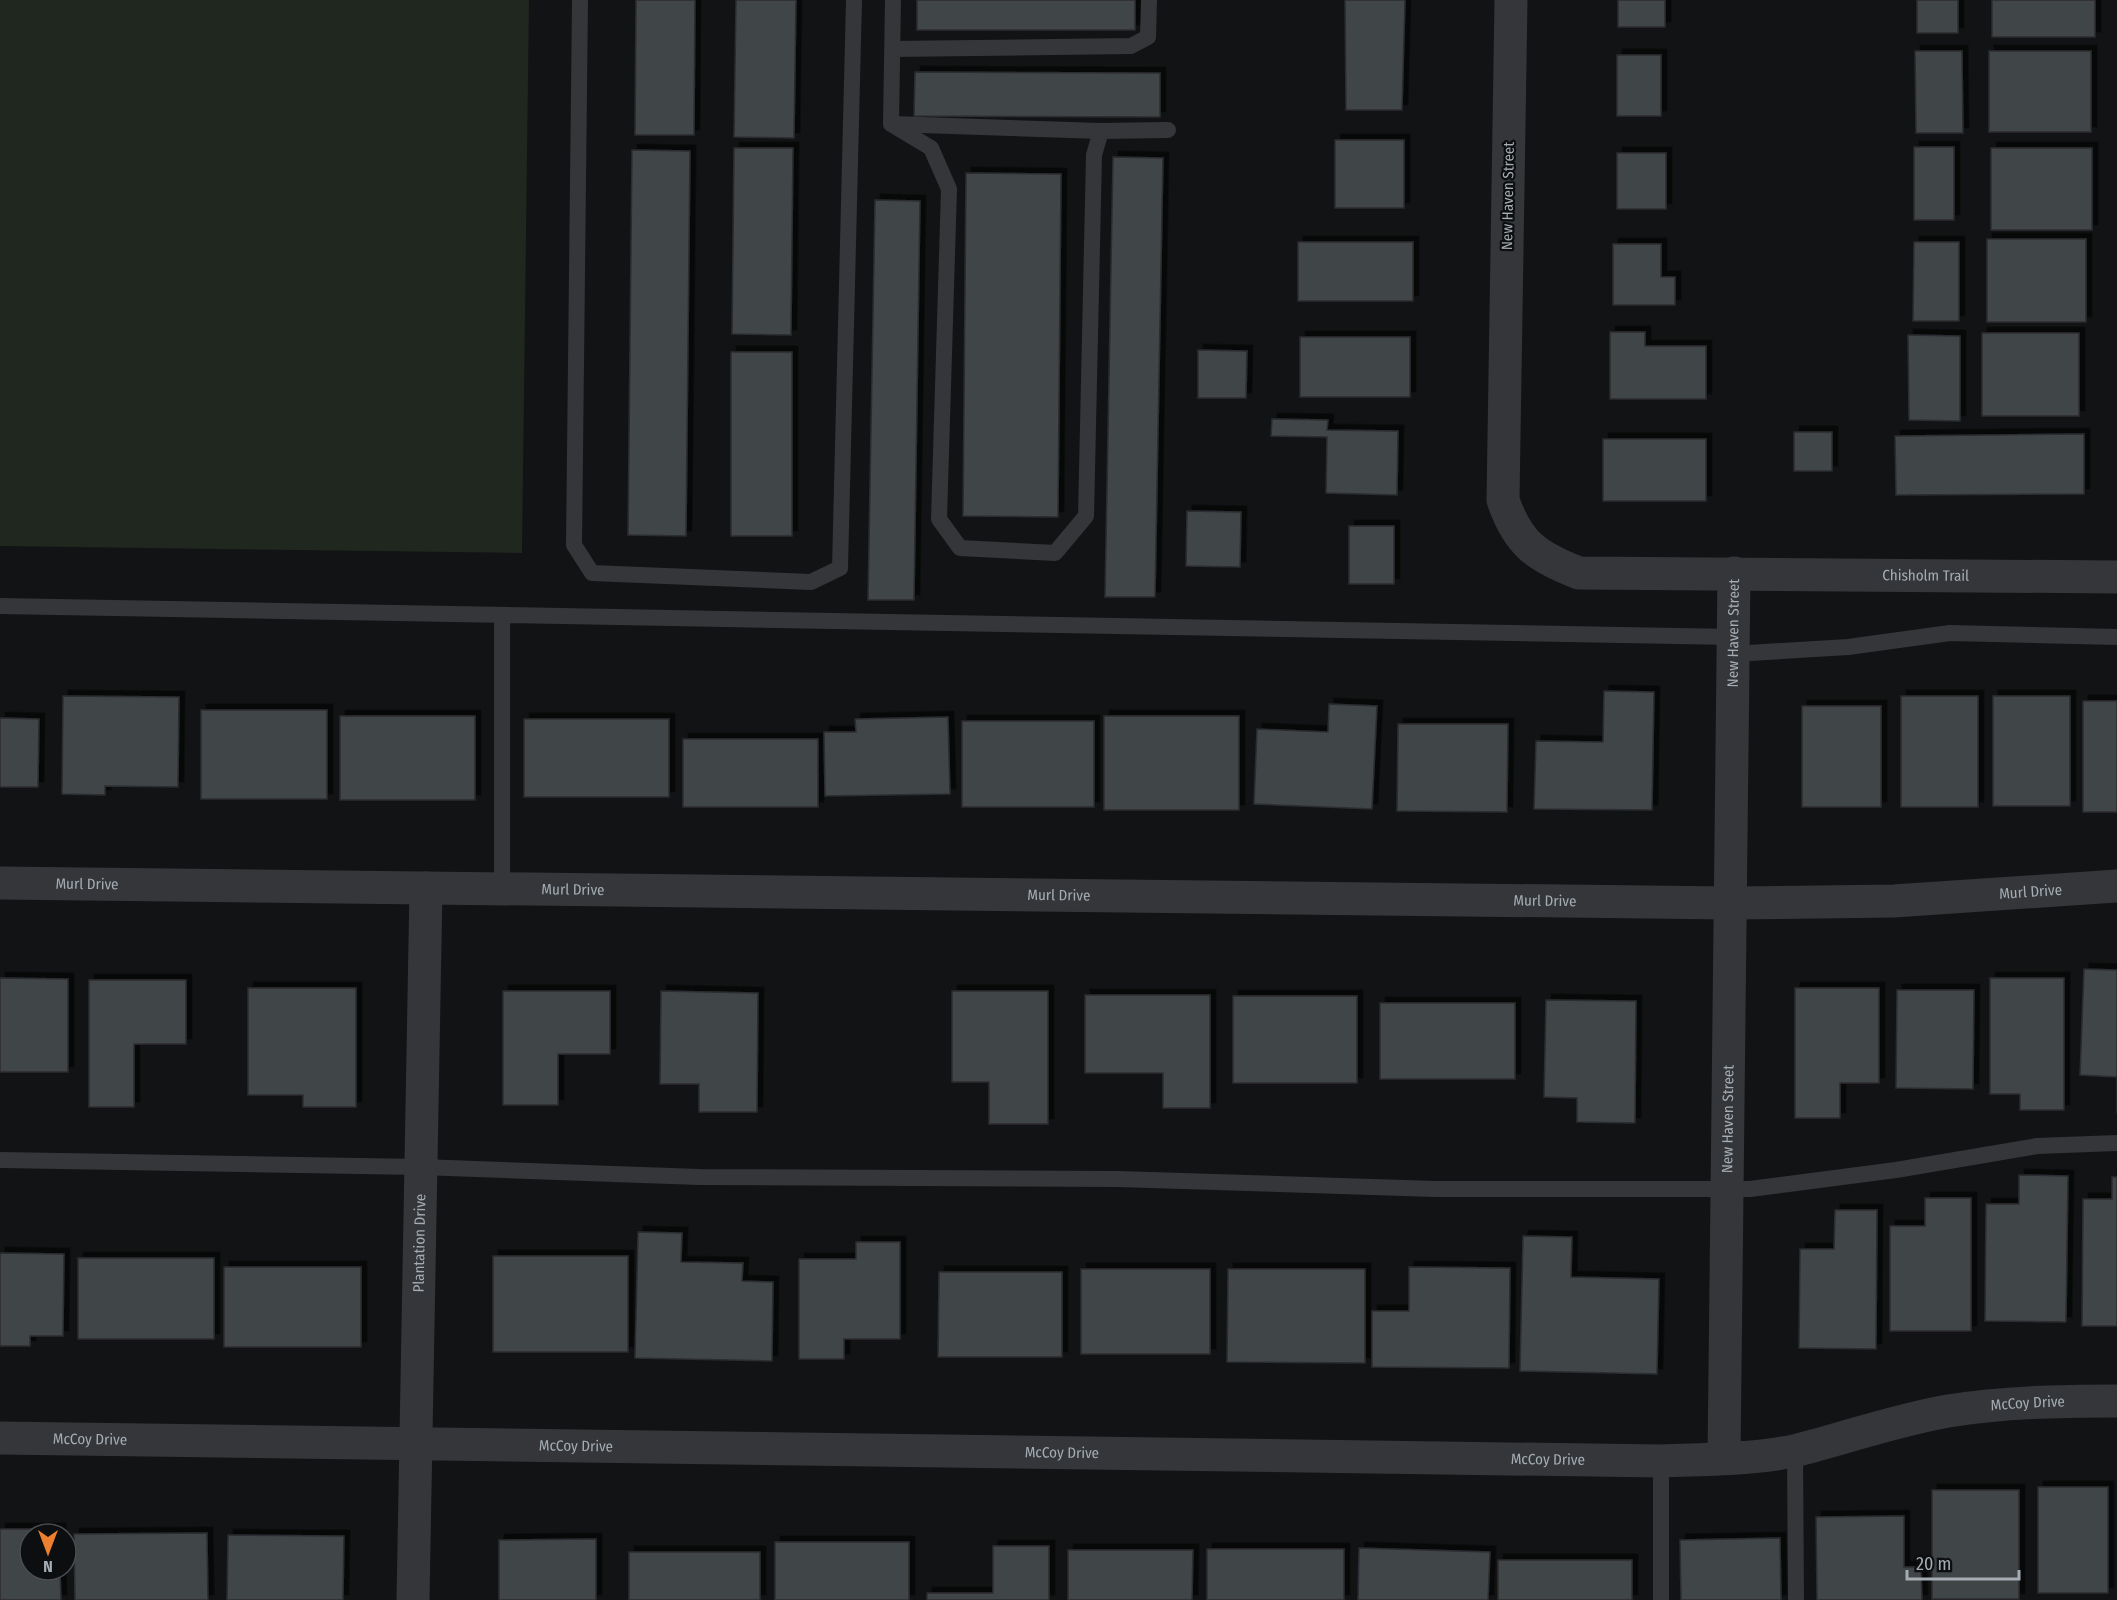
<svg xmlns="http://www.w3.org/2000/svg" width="2117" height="1600" viewBox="0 0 2117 1600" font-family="'Fira Sans Condensed',sans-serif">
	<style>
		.green { fill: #1f271f }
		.building { fill: #414447; stroke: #2c2d30; stroke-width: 1.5; filter: url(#shadow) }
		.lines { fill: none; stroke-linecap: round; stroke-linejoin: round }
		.lane { stroke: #343639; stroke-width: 16 }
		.street { stroke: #343639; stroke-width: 33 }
		.labels { text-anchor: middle; stroke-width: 4.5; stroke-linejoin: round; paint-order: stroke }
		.street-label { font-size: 15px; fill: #a4adb4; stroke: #0d0e0f }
	</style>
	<defs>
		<filter id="shadow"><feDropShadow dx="5.5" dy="-5.5" stdDeviation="0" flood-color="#0009"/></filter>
	</defs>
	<rect width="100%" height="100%" fill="#121314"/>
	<path class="green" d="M 0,0 L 529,0 L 522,553 L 0,546 Z"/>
	<path class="building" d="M 636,0 L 695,0 L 694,135 L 635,135 Z
		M 736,0 L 796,0 L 794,138 L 734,137 Z
		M 917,0 L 1135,0 L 1135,30 L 917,30 Z
		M 1345,0 L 1405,0 L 1402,110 L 1346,110 Z
		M 1618,0 L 1665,0 L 1665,27 L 1618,27 Z
		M 1917,0 L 1958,0 L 1958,33 L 1917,33 Z
		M 1992,0 L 2095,0 L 2095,37 L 1992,37 Z
		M 1915,51 L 1962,51 L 1963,133 L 1916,133 Z
		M 1989,51 L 2091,51 L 2091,132 L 1989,132 Z
		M 1617,55 L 1661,55 L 1661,116 L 1617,116 Z
		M 915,72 L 1160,73 L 1160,117 L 914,116 Z
		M 1335,140 L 1404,140 L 1404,208 L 1335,208 Z
		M 1914,147 L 1954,147 L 1954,220 L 1914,220 Z
		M 734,148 L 793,148 L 791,335 L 732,334 Z
		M 1991,148 L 2092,148 L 2092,230 L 1991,230 Z
		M 632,150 L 690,151 L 686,536 L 628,535 Z
		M 1617,153 L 1666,153 L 1666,209 L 1617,209 Z
		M 1113,157 L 1163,158 L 1155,597 L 1105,597 Z
		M 966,173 L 1061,174 L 1058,517 L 963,516 Z
		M 875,200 L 920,201 L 914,600 L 868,600 Z
		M 1987,239 L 2086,239 L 2086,322 L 1987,322 Z
		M 1298,242 L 1413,242 L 1413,301 L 1298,301 Z
		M 1914,242 L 1959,242 L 1959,321 L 1913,321 Z
		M 1613,244 L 1661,244 L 1661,277 L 1675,277 L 1675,305 L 1613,305 Z
		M 1610,332 L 1645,332 L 1645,346 L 1706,346 L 1706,399 L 1610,399 Z
		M 1982,333 L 2079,333 L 2079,416 L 1982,416 Z
		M 1908,335 L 1960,336 L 1960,421 L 1909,420 Z
		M 1300,337 L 1410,337 L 1410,397 L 1300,397 Z
		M 1198,350 L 1247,351 L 1246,398 L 1198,398 Z
		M 731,352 L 792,352 L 792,536 L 731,536 Z
		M 1272,419 L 1328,420 L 1327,430 L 1398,431 L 1397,495 L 1326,493 L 1327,437 L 1271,436 Z
		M 1794,432 L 1832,432 L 1832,471 L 1794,471 Z
		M 2084,434 L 2084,494 L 1896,495 L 1895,436 Z
		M 1603,439 L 1706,439 L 1706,501 L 1603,501 Z
		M 1187,511 L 1241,512 L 1240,567 L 1186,566 Z
		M 1349,526 L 1394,526 L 1394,584 L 1349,584 Z
		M 1604,691 L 1654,692 L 1652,810 L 1534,809 L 1536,741 L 1603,742 Z
		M 63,696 L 179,697 L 178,787 L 105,786 L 105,795 L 62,794 Z
		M 1901,696 L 1978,696 L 1978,807 L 1901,807 Z
		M 1993,696 L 2070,696 L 2070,806 L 1993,806 Z
		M 2083,701 L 2117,701 L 2117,812 L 2083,812 Z
		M 1329,704 L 1377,706 L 1372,809 L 1254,804 L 1257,729 L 1328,732 Z
		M 1802,706 L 1881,706 L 1881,807 L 1802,807 Z
		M 201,710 L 327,710 L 327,799 L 201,799 Z
		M 340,716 L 475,716 L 475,800 L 340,800 Z
		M 1104,716 L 1239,716 L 1239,810 L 1104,810 Z
		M 948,717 L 950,794 L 825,796 L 824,732 L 856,732 L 855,719 Z
		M 0,718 L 39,719 L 38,787 L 0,787 Z
		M 524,719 L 669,719 L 669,797 L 524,797 Z
		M 962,721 L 1094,721 L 1094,807 L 962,807 Z
		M 1398,724 L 1508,724 L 1507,812 L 1397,811 Z
		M 683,739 L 818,739 L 818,807 L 683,807 Z
		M 2084,969 L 2117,970 L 2117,1113 L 2117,1077 L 2080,1075 Z
		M 0,978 L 68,979 L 68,1072 L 0,1072 Z
		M 1990,978 L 2064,978 L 2064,1110 L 2020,1110 L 2020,1094 L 1990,1094 Z
		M 89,980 L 186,980 L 186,1044 L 134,1044 L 134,1107 L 89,1107 Z
		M 248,988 L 356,988 L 356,1107 L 303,1107 L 303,1095 L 248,1095 Z
		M 1795,988 L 1879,988 L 1879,1083 L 1840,1083 L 1840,1118 L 1795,1118 Z
		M 1897,990 L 1974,990 L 1973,1089 L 1896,1088 Z
		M 503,991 L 610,991 L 610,1054 L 558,1054 L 558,1105 L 503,1105 Z
		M 661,991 L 758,993 L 757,1112 L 699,1112 L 699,1084 L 660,1084 Z
		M 952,991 L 1048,991 L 1048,1124 L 989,1124 L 989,1082 L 952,1082 Z
		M 1085,995 L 1210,995 L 1210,1108 L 1163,1108 L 1163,1073 L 1085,1073 Z
		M 1233,996 L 1357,996 L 1357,1083 L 1233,1083 Z
		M 1546,1000 L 1636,1001 L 1635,1123 L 1577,1122 L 1577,1098 L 1544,1097 Z
		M 1380,1003 L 1515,1003 L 1515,1079 L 1380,1079 Z
		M 2019,1175 L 2068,1176 L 2066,1322 L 1985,1321 L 1986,1204 L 2019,1204 Z
		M 2112,1177 L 2117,1177 L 2117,1326 L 2082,1326 L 2083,1199 L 2112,1199 Z
		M 1925,1198 L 1971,1198 L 1971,1331 L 1890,1331 L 1890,1226 L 1925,1226 Z
		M 1835,1210 L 1877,1210 L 1876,1349 L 1799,1348 L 1800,1249 L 1834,1249 Z
		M 638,1232 L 682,1233 L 681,1262 L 743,1263 L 742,1281 L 773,1282 L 772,1361 L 635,1358 Z
		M 1523,1236 L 1572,1237 L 1571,1277 L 1659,1279 L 1657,1374 L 1520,1371 Z
		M 856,1242 L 900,1242 L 900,1339 L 844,1339 L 844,1359 L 799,1359 L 799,1259 L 856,1259 Z
		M 0,1253 L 64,1254 L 63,1336 L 30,1336 L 30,1346 L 0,1346 Z
		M 493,1256 L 628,1256 L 628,1352 L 493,1352 Z
		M 78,1258 L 214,1258 L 214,1339 L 78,1339 Z
		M 224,1267 L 361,1267 L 361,1347 L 224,1347 Z
		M 1409,1267 L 1510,1268 L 1509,1368 L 1372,1367 L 1372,1311 L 1409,1311 Z
		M 1081,1269 L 1210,1269 L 1210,1354 L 1081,1354 Z
		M 1228,1269 L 1365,1269 L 1365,1363 L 1227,1362 Z
		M 939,1272 L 1062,1272 L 1062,1357 L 938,1357 Z
		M 2038,1487 L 2108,1487 L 2108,1593 L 2038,1593 Z
		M 1932,1490 L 2019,1490 L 2019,1599 L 1932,1599 Z
		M 1904,1516 L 1904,1567 L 1921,1567 L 1922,1600 L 1817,1600 L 1816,1517 Z
		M 0,1529 L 60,1529 L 60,1534 L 30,1534 L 30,1570 L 60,1570 L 61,1600 L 0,1600 Z
		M 207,1533 L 208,1600 L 75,1600 L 74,1534 Z
		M 228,1535 L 344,1536 L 343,1600 L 227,1600 Z
		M 1780,1538 L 1781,1600 L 1681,1600 L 1680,1540 Z
		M 596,1539 L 596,1600 L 499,1600 L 499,1540 Z
		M 775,1542 L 909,1542 L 909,1600 L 775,1600 Z
		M 993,1546 L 1049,1546 L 1049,1600 L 927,1600 L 927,1593 L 993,1593 Z
		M 1359,1548 L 1490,1552 L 1488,1600 L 1358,1600 Z
		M 1207,1549 L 1344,1549 L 1344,1600 L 1207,1600 Z
		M 1068,1550 L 1193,1550 L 1192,1600 L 1068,1600 Z
		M 629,1552 L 760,1552 L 760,1600 L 629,1600 Z
		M 1498,1560 L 1632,1560 L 1632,1600 L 1498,1600 Z"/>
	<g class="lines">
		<path class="lane" d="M 580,0 L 574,545 L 592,573 L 811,582 L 840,568 L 854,0
			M 893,0 L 891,124 L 931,148 L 949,189 L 939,519 L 960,548 L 1055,553 L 1086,516 L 1094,155 L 1101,131 L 1168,130
			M 892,49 L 1131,46 L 1148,37 L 1149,0
			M 892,124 L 1101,131
			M 0,606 L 1733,637
			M 502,615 L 502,888
			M 1733,654 L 1848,647 L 1950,633 L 2117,637
			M 0,1160 L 421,1167 L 699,1177 L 1118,1179 L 1435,1189 L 1750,1189 L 1896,1170 L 2037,1146 L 2117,1143
			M 1795,1450 L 1796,1600
			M 1661,1600 L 1661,1461"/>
		<g class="street">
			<path id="s1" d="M 1511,0 L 1503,500 C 1518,544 1537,557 1579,573 L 2117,577"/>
			<path id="s2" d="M 0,883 L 1730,903 L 1894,901 L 2117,886"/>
			<path id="s3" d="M 0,1438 L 1661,1461 C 1706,1459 1754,1460 1798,1450 C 1848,1437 1897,1420 1948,1411 C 2004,1402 2060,1401 2117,1401"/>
			<path id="s4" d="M 1724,1458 L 1734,573"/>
			<path id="s5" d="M 413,1600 L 426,888"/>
		</g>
	</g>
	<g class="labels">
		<g class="street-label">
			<text transform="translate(1508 196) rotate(-89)" y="5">New Haven Street</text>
			<text dy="5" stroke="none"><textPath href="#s1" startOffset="957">Chisholm Trail</textPath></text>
			<text dy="5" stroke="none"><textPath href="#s4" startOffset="825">New Haven Street</textPath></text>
			<text dy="5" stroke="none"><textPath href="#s2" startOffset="87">Murl Drive</textPath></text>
			<text dy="5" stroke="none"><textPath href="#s2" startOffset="573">Murl Drive</textPath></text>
			<text dy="5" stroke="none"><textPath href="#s2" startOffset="2031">Murl Drive</textPath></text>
			<text dy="5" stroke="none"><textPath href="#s2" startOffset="1059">Murl Drive</textPath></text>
			<text dy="5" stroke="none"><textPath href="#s2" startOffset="1545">Murl Drive</textPath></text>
			<text dy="5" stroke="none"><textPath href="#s4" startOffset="339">New Haven Street</textPath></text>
			<text dy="5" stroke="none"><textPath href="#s5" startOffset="357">Plantation Drive</textPath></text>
			<text dy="5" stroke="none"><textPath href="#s3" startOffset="2034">McCoy Drive</textPath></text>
			<text dy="5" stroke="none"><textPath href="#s3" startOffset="90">McCoy Drive</textPath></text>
			<text dy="5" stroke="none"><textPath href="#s3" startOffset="576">McCoy Drive</textPath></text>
			<text dy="5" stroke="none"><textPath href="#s3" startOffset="1062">McCoy Drive</textPath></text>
			<text dy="5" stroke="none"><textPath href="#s3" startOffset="1548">McCoy Drive</textPath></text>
		</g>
	</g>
	<g transform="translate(48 1552) rotate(180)"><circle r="28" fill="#0d0e0f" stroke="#494e51" stroke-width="1.5"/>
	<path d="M0-4.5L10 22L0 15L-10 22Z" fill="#ed7f31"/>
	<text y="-9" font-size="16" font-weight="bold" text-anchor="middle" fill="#a4adb4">N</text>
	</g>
	<path d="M1907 1570v9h112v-9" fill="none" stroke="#a4adb4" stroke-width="3"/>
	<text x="1916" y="1570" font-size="18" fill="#a4adb4" stroke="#0d0e0f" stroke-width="4.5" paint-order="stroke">20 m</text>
</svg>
